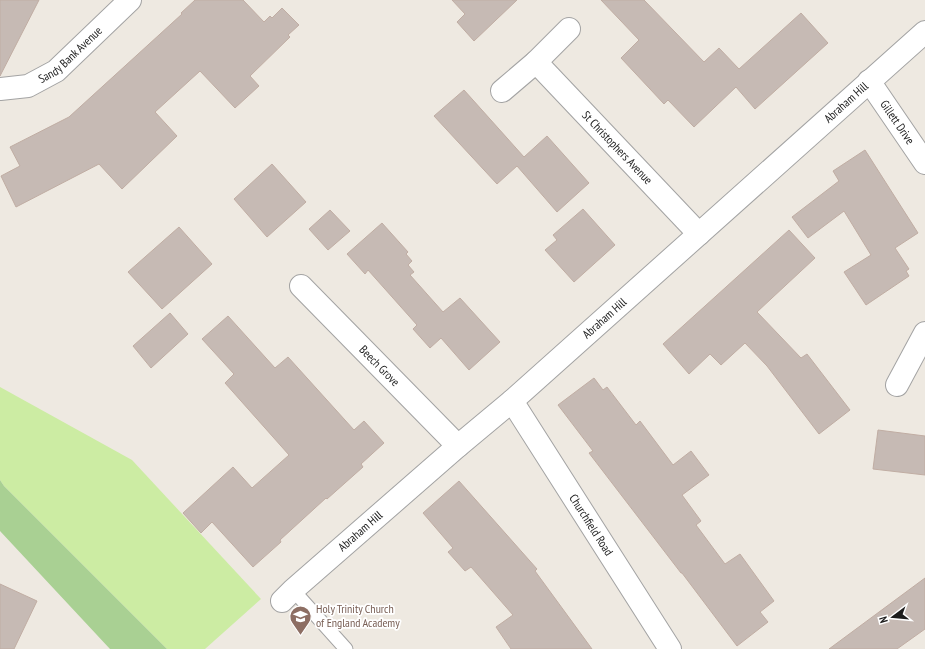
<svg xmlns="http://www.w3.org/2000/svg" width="925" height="649" viewBox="0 0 925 649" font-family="'PT Sans Narrow',sans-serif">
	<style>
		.grass { fill: #cceca3 }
		.forest { fill: #a9d093 }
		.building { fill: #c6bab4; stroke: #c0ada3 }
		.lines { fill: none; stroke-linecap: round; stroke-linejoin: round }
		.service-casing { stroke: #a3a3a3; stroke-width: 15 }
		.minor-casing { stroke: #a3a3a3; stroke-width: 24 }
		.service { stroke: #fff; stroke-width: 13 }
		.minor { stroke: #fff; stroke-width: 22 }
		.labels { text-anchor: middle; stroke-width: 3.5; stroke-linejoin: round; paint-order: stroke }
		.street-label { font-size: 12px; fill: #1c1c1c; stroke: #fff }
		.education-label { font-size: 12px; fill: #785e54; stroke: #fff; text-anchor: start }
	</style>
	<rect width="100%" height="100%" fill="#eee9e1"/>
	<path class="grass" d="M 0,387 L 132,460 L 261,599 L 205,649 L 167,649 L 4,486 L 0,480 Z"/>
	<path class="forest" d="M 0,480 L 4,486 L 167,649 L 110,649 L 0,531 Z"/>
	<path class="building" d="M 0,0 L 39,0 L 0,76 Z
		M 195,0 L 243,0 L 264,22 L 270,16 L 272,18 L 282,8 L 299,25 L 288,35 L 290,37 L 250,76 L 259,86 L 235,108 L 200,71 L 155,112 L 177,136 L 122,189 L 99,164 L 16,207 L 1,176 L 20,166 L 10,147 L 69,117 L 182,14 L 181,13 Z
		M 452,0 L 517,0 L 474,41 L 457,22 L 465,14 Z
		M 601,0 L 644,0 L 704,62 L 719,48 L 739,69 L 801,13 L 828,43 L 755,109 L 736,87 L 694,127 L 668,100 L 664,104 L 621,58 L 639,40 Z
		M 464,90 L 524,157 L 547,136 L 589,183 L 557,212 L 517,166 L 497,184 L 434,116 Z
		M 865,150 L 918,233 L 895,248 L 909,269 L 906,271 L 909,276 L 866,305 L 844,272 L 871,255 L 844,211 L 808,238 L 792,217 L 839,181 L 833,171 Z
		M 272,164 L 306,202 L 267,237 L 234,199 Z
		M 583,209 L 615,245 L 574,282 L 545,250 L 557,240 L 553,235 Z
		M 330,210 L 350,231 L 328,250 L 309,229 Z
		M 382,223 L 408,252 L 406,254 L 412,261 L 408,265 L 414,272 L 410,275 L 443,312 L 460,298 L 500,342 L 469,370 L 441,338 L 430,348 L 413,329 L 417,325 L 368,270 L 365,274 L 347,254 Z
		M 179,227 L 212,264 L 162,309 L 128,272 Z
		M 789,230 L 815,258 L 757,312 L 801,358 L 807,354 L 850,410 L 819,434 L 767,366 L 745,343 L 721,365 L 710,354 L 689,374 L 663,344 Z
		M 170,313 L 188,334 L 151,368 L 133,346 Z
		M 228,316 L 275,368 L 288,357 L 354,430 L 364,421 L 384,443 L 361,464 L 363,467 L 327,499 L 326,498 L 280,540 L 281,542 L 253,567 L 212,522 L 201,533 L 183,513 L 233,467 L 252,488 L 289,455 L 225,383 L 234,374 L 202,339 Z
		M 594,378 L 603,390 L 607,387 L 636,425 L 640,421 L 673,465 L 691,451 L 709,475 L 682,495 L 701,521 L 696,525 L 725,564 L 740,554 L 774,601 L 760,612 L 768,622 L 737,646 L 682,573 L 681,573 L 589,453 L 593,451 L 558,405 Z
		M 878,430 L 925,436 L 925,475 L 873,469 Z
		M 459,481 L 537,569 L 535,571 L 592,649 L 511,649 L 496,627 L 513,615 L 471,567 L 465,571 L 448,552 L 453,548 L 423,513 Z
		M 925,578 L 925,629 L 897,649 L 829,649 Z
		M 0,584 L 37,601 L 14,649 L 0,649 Z"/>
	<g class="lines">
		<defs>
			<path id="service" d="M 293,590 L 346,649"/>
			<g id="minor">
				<path id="s1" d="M 536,62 L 699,234"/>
				<path id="s2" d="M 869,81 L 925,163"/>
				<path id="s3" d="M 0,89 L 28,86 L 56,71 L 130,0"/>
				<path d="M 502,91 L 536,62 L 569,29"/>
				<path id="s4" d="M 301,286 L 458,446"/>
				<path d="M 897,385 L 925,333"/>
				<path id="s5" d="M 512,401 L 670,649"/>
				<path id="s6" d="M 282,601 L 293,590 L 458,446 L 512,401 L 925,32"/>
			</g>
		</defs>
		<use href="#service" class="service-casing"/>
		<use href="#minor" class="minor-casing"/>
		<use href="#service" class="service"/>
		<use href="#minor" class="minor"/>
	</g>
	<defs>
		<symbol id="school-pin" viewBox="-11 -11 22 30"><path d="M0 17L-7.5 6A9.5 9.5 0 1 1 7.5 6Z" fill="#8d6e63" stroke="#fff"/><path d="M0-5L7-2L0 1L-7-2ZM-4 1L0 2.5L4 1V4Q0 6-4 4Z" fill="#fff"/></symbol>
	</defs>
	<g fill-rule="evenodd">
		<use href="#school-pin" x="288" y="604" width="25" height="34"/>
	</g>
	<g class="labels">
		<g class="street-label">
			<text dy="4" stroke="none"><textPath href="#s3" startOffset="81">Sandy Bank Avenue</textPath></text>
			<text dy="4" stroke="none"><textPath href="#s6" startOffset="753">Abraham Hill</textPath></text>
			<text dy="4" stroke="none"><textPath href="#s2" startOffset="50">Gillett Drive</textPath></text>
			<text dy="4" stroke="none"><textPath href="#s1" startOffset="118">St Christophers Avenue</textPath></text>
			<text dy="4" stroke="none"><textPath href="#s6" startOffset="429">Abraham Hill</textPath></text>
			<text dy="4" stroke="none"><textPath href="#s4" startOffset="112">Beech Grove</textPath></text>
			<text dy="4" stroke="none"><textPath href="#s5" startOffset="147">Churchfield Road</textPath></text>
			<text dy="4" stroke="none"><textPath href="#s6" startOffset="105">Abraham Hill</textPath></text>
		</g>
		<g class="education-label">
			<text x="316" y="613">Holy Trinity Church<tspan x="316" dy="14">of England Academy</tspan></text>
		</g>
	</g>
	<g transform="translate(893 617) rotate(254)" stroke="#ffffff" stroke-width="3" paint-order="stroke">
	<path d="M0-3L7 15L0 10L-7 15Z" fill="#1c1c1c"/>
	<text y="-6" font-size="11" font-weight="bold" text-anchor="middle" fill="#1c1c1c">N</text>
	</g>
</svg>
